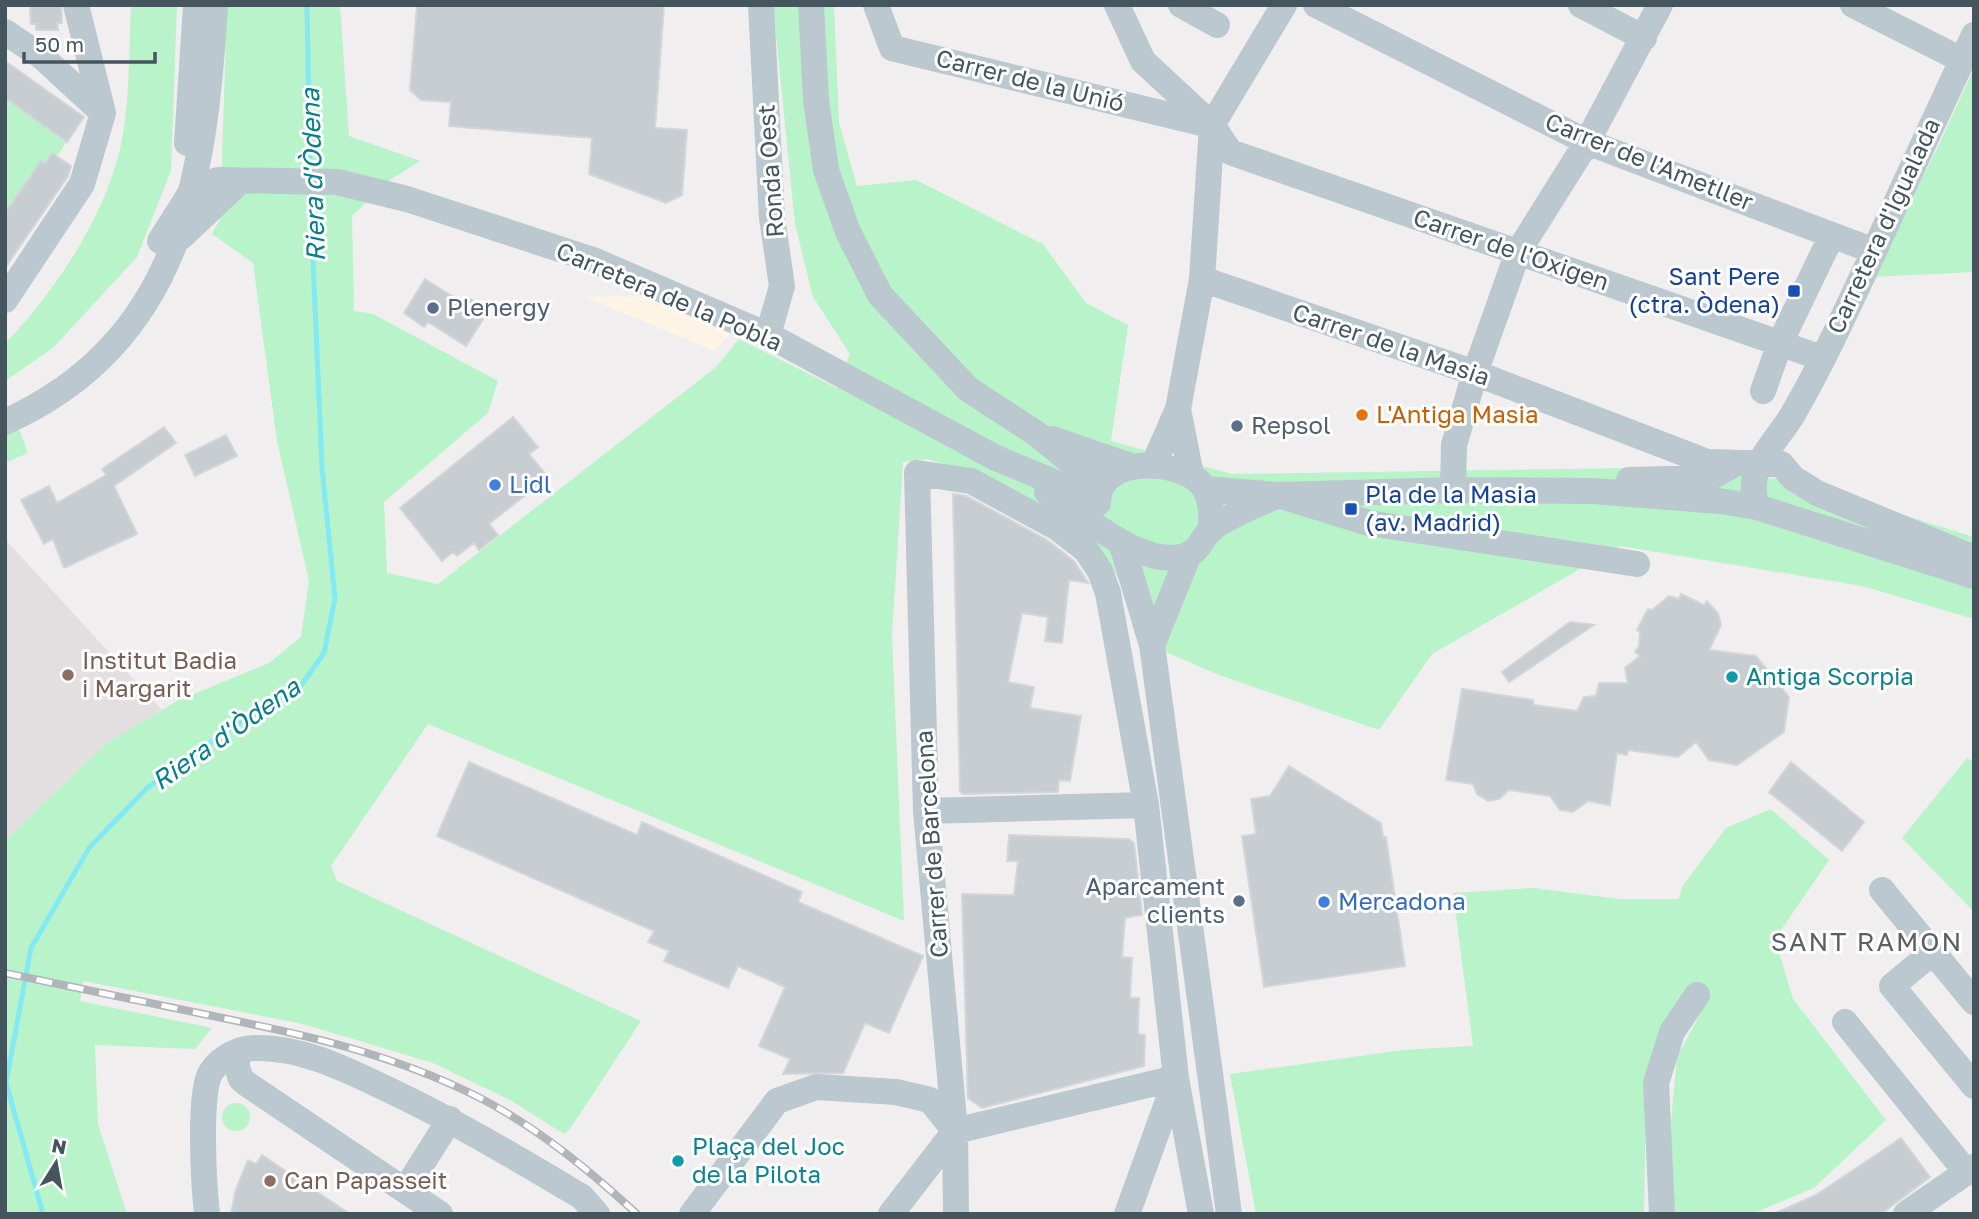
<svg xmlns="http://www.w3.org/2000/svg" width="1979" height="1219" viewBox="0 0 1979 1219" font-family="'Golos Text',sans-serif">
	<style>
		.commercial { fill: #fdf4e6 }
		.education { fill: #e3dfe1 }
		.green { fill: #b9f3c9 }
		.lines { fill: none; stroke-linecap: round; stroke-linejoin: round }
		.stream { stroke: #83e9f3; stroke-width: 5 }
		.building { fill: #c8cdd2; stroke: #d2d6db; stroke-width: 2 }
		.minor { stroke: #bbc8cf; stroke-width: 26 }
		.rail-casing { stroke: #b0b5ba; stroke-width: 8 }
		.rail { stroke: #fff; stroke-width: 5; stroke-dasharray: 16; stroke-linecap: butt }
		.transit-dot { fill: #1a4fb4; stroke: #fff; stroke-width: 2.5 }
		.service-dot { fill: #5c6f8a; stroke: #fff; stroke-width: 2.5 }
		.food-dot { fill: #e8710a; stroke: #fff; stroke-width: 2.5 }
		.shop-dot { fill: #3f7fe0; stroke: #fff; stroke-width: 2.5 }
		.education-dot { fill: #8d6e63; stroke: #fff; stroke-width: 2.5 }
		.culture-dot { fill: #0f9aa8; stroke: #fff; stroke-width: 2.5 }
		.labels { text-anchor: middle; stroke-width: 6; stroke-linejoin: round; paint-order: stroke }
		.street-label { font-size: 24px; fill: #45555e; stroke: #fff }
		.transit-label { font-size: 24px; fill: #164399; stroke: #fff; text-anchor: end }
		.service-label { font-size: 24px; fill: #4e5e75; stroke: #fff; text-anchor: start }
		.food-label { font-size: 24px; fill: #c56008; stroke: #fff; text-anchor: start }
		.shop-label { font-size: 24px; fill: #366cbe; stroke: #fff; text-anchor: start }
		.education-label { font-size: 24px; fill: #785e54; stroke: #fff; text-anchor: start }
		.culture-label { font-size: 24px; fill: #0d838f; stroke: #fff; text-anchor: start }
		.water-label { font-size: 26px; font-style: italic; fill: #057f8c; stroke: #fff }
		.neighbourhood-label { font-size: 26px; letter-spacing: 2px; fill: #5b6064; stroke: #fff }
	</style>
	<rect width="100%" height="100%" fill="#f1eeef"/>
	<path class="commercial" d="M 642,296 L 730,334 L 715,351 L 585,297 Z"/>
	<path class="education" d="M 5,539 L 162,710 L 107,743 L 5,840 Z"/>
	<path class="green" d="M 131,5 L 177,5 L 171,171 L 137,257 L 53,348 L 5,381 L 5,344 C 55,291 103,220 120,149 C 130,109 129,47 131,5 Z
		M 227,5 L 340,5 L 349,136 L 420,161 L 390,180 L 352,216 L 354,311 L 373,314 L 498,381 L 488,413 L 384,502 L 387,573 L 438,584 L 716,367 L 739,339 L 837,388 L 850,354 L 813,297 L 795,224 L 773,5 L 834,5 L 839,123 L 857,186 L 916,180 L 1043,244 L 1086,303 L 1128,325 L 1111,441 L 1232,474 L 1694,467 L 1797,482 L 1974,537 L 1974,619 L 1862,586 L 1620,546 L 1432,654 L 1379,730 L 1219,675 L 1166,652 L 1103,555 L 976,475 L 927,459 L 903,462 L 892,635 L 904,921 L 428,724 L 331,866 L 337,881 L 641,1021 L 570,1129 L 564,1134 L 510,1100 L 433,1063 L 303,1024 L 83,981 L 80,1001 L 212,1028 L 195,1049 L 95,1045 L 98,1124 L 127,1214 L 5,1214 L 5,840 L 107,743 L 177,701 L 269,663 L 301,637 L 309,581 L 277,441 L 253,263 L 212,234 L 220,219 Z
		M 1974,68 L 1974,272 L 1871,277 L 1937,149 Z
		M 5,92 L 7,100 L 22,110 L 25,106 L 57,135 L 70,137 L 57,156 L 52,153 L 45,163 L 41,161 L 5,222 Z
		M 18,426 L 28,453 L 5,463 L 5,432 Z
		M 1967,758 L 1974,762 L 1974,912 L 1902,838 Z
		M 1771,809 L 1829,860 L 1775,939 L 1793,999 L 1886,1120 L 1814,1188 L 1752,1214 L 1675,1214 L 1669,1143 L 1677,1057 L 1706,1003 L 1646,1093 L 1644,1214 L 1256,1214 L 1230,1074 L 1403,1050 L 1473,1046 L 1453,893 L 1534,888 L 1619,899 L 1678,899 L 1684,884 L 1726,828 Z
		M222 1117a14 14 0 1 1 28 0a14 14 0 1 1-28 0Z"/>
	<g class="lines">
		<path class="stream" d="M 307,5 L 310,174
			M 43,1214 L 6,1083 L 31,948 L 89,848 L 147,788 L 232,727 L 300,687 L 324,653 L 335,598 L 322,468 L 310,190"/>
	</g>
	<path class="building" d="M 30,5 L 61,5 L 62,23 L 57,23 L 58,30 L 36,30 L 36,24 L 31,24 Z
		M 417,5 L 664,5 L 655,128 L 687,130 L 682,195 L 666,203 L 589,174 L 592,138 L 449,126 L 451,102 L 421,100 L 410,90 Z
		M 5,61 L 84,117 L 67,142 L 5,98 Z
		M 52,153 L 71,166 L 68,176 L 5,268 L 5,213 L 41,161 L 45,163 Z
		M 425,279 L 463,303 L 467,297 L 489,310 L 466,346 L 428,322 L 424,327 L 404,313 Z
		M 513,417 L 538,447 L 529,454 L 548,477 L 489,524 L 498,535 L 479,550 L 474,543 L 457,556 L 453,552 L 442,561 L 400,508 Z
		M 164,427 L 176,443 L 114,486 L 137,534 L 64,568 L 53,539 L 44,544 L 21,500 L 49,486 L 57,503 L 106,475 L 102,469 Z
		M 226,435 L 237,456 L 195,476 L 185,455 Z
		M 953,494 L 966,496 L 1047,540 L 1074,561 L 1088,583 L 1069,580 L 1062,643 L 1045,641 L 1048,617 L 1022,613 L 1008,682 L 1034,687 L 1030,708 L 1081,716 L 1070,781 L 1059,780 L 1058,792 L 963,794 L 960,791 Z
		M 1681,594 L 1704,605 L 1707,601 L 1718,613 L 1721,625 L 1709,650 L 1756,656 L 1789,697 L 1784,732 L 1737,765 L 1709,760 L 1696,742 L 1678,757 L 1628,750 L 1627,755 L 1617,753 L 1610,805 L 1588,801 L 1573,812 L 1560,810 L 1550,796 L 1509,790 L 1499,799 L 1488,801 L 1477,794 L 1473,784 L 1446,780 L 1462,689 L 1533,700 L 1534,705 L 1577,711 L 1584,697 L 1596,696 L 1599,683 L 1628,683 L 1625,668 L 1640,656 L 1635,652 L 1639,646 L 1640,632 L 1637,630 L 1648,609 L 1652,610 L 1669,596 L 1679,599 Z
		M 1570,622 L 1594,625 L 1509,682 L 1502,672 Z
		M 469,762 L 637,835 L 642,822 L 802,892 L 798,902 L 923,956 L 889,1033 L 865,1023 L 843,1073 L 783,1074 L 790,1059 L 759,1046 L 785,987 L 738,966 L 728,988 L 664,961 L 669,951 L 648,942 L 654,931 L 437,836 Z
		M 1791,762 L 1864,822 L 1842,851 L 1769,792 Z
		M 1289,766 L 1381,823 L 1383,837 L 1386,837 L 1405,966 L 1264,987 L 1242,836 L 1256,834 L 1251,799 L 1270,796 Z
		M 1009,835 L 1129,839 L 1134,843 L 1142,915 L 1125,918 L 1122,957 L 1132,958 L 1130,998 L 1139,998 L 1138,1034 L 1145,1035 L 1144,1066 L 982,1108 L 968,1098 L 962,894 L 1014,895 L 1018,861 L 1007,861 Z
		M 1901,1138 L 1930,1177 L 1881,1214 L 1773,1214 L 1816,1195 Z
		M 262,1155 L 350,1214 L 231,1214 L 236,1189 L 248,1160 L 256,1164 Z"/>
	<g class="lines">
		<path class="minor" d="M 761,5 L 772,218 L 782,286 L 768,335
			M 811,5 L 816,100 L 826,170 L 848,232 L 880,295 L 968,389 L 1037,434 L 1101,487
			M 876,5 L 892,48 L 1210,125
			M 1117,5 L 1143,61 L 1212,125 L 1230,152 L 1822,358
			M 1181,5 L 1217,25
			M 1316,5 L 1587,142 L 1874,251
			M 1581,5 L 1644,38
			M 1853,5 L 1962,60
			M 5,32 L 41,56 L 103,113
			M 187,143 L 196,5
			M 181,237 L 233,188
			M 160,241 L 193,189 L 218,180 L 337,182 L 407,199 L 593,260 L 768,335 L 996,458 L 1097,500
			M 1202,279 L 1475,373 L 1707,462 L 1781,464
			M 5,300 L 82,184 L 103,113 L 76,5
			M 1763,391 L 1780,343 L 1832,235
			M 1178,409 L 1191,475
			M 5,422 C 182,342 205,178 215,5
			M 1052,439 L 1131,466
			M 1781,464 L 1793,478 L 1817,493 L 1974,558
			M 1153,466 L 1178,409 L 1202,279 L 1212,125 L 1284,5
			M 1629,480 L 1710,478 L 1731,466
			M 1205,489 L 1278,495 L 1453,490 L 1593,491 L 1719,501 L 1757,507 L 1974,576
			M 1453,490 L 1454,445 L 1475,373 L 1518,252 L 1587,142 L 1660,5
			M 1047,492 C 1081,514 1148,574 1190,554 C 1201,548 1202,537 1211,530 C 1224,517 1260,504 1278,495 L 1369,523 L 1637,564
			M 1098,503 C 1097,452 1190,458 1206,491 C 1212,504 1211,516 1211,529
			M 1757,507 C 1743,467 1775,445 1793,414 C 1824,360 1850,303 1876,247 C 1908,176 1941,106 1974,35
			M 1122,545 L 1152,645 L 1229,1214
			M 1152,645 L 1189,554
			M 926,811 L 1146,805
			M 1882,890 L 1974,1002
			M 1933,952 L 1892,986 L 1974,1086
			M 1845,1022 L 1967,1173
			M 241,1050 L 236,1064 L 241,1079 L 247,1084 L 440,1214
			M 955,1131 L 1176,1078
			M 406,1189 L 450,1119
			M 207,1214 C 204,1187 198,1091 211,1072 C 221,1057 239,1048 256,1048 C 302,1047 347,1070 387,1089 C 455,1121 518,1159 582,1197 L 597,1214
			M 692,1214 L 777,1101 L 816,1087 L 896,1092 L 930,1100 L 955,1131
			M 891,1214 L 955,1131
			M 956,1214 L 955,1131 L 926,811 L 917,473 L 971,481 L 1056,527 L 1086,550 L 1100,571 L 1108,593 L 1146,805 L 1176,1078 L 1201,1214
			M 1127,1214 L 1176,1079
			M 1662,1214 L 1656,1083 L 1672,1032 L 1697,995
			M 1906,1214 L 1974,1167"/>
		<defs>
			<path id="rail" d="M 5,973 C 73,987 140,1001 208,1015 C 302,1034 394,1054 480,1098 C 538,1128 589,1170 637,1214"/>
		</defs>
		<use href="#rail" class="rail-casing"/>
		<use href="#rail" class="rail"/>
	</g>
	<g class="transit-dot">
		<rect x="1787" y="284" width="14" height="14" rx="3.5"/>
		<rect x="1344" y="502" width="14" height="14" rx="3.5"/>
	</g>
	<g class="service-dot">
		<circle cx="433" cy="308" r="7"/>
		<circle cx="1237" cy="426" r="7"/>
		<circle cx="1239" cy="901" r="7"/>
	</g>
	<circle class="food-dot" cx="1362" cy="415" r="7"/>
	<g class="shop-dot">
		<circle cx="495" cy="485" r="7"/>
		<circle cx="1324" cy="902" r="7"/>
	</g>
	<g class="education-dot">
		<circle cx="68" cy="675" r="7"/>
		<circle cx="270" cy="1181" r="7"/>
	</g>
	<g class="culture-dot">
		<circle cx="1732" cy="677" r="7"/>
		<circle cx="678" cy="1161" r="7"/>
	</g>
	<g class="labels">
		<g class="street-label">
			<text transform="translate(1030 81) rotate(14)" y="8">Carrer de la Unió</text>
			<text transform="translate(1649 162) rotate(22)" y="8">Carrer de l'Ametller</text>
			<text transform="translate(771 171) rotate(-94)" y="8">Ronda Oest</text>
			<text transform="translate(1884 226) rotate(-65)" y="8">Carretera d'Igualada</text>
			<text transform="translate(1511 250) rotate(19)" y="8">Carrer de l'Oxigen</text>
			<text transform="translate(669 297) rotate(23)" y="8">Carretera de la Pobla</text>
			<text transform="translate(1391 345) rotate(19)" y="8">Carrer de la Masia</text>
			<text transform="translate(932 844) rotate(-94)" y="8">Carrer de Barcelona</text>
		</g>
		<g class="transit-label">
			<text x="1780" y="285">Sant Pere<tspan x="1780" dy="28">(ctra. Òdena)</tspan></text>
			<text x="1365" y="503" text-anchor="start">Pla de la Masia<tspan x="1365" dy="28">(av. Madrid)</tspan></text>
		</g>
		<g class="service-label">
			<text x="447" y="316">Plenergy</text>
			<text x="1251" y="434">Repsol</text>
			<text x="1225" y="895" text-anchor="end">Aparcament<tspan x="1225" dy="28">clients</tspan></text>
		</g>
		<g class="food-label">
			<text x="1376" y="423">L'Antiga Masia</text>
		</g>
		<g class="shop-label">
			<text x="509" y="493">Lidl</text>
			<text x="1338" y="910">Mercadona</text>
		</g>
		<g class="education-label">
			<text x="82" y="669">Institut Badia<tspan x="82" dy="28">i Margarit</tspan></text>
			<text x="284" y="1189">Can Papasseit</text>
		</g>
		<g class="culture-label">
			<text x="1746" y="685">Antiga Scorpia</text>
			<text x="692" y="1155">Plaça del Joc<tspan x="692" dy="28">de la Pilota</tspan></text>
		</g>
		<g class="water-label">
			<text transform="translate(313 175) rotate(-92)" y="9">Riera d'Òdena</text>
			<text transform="translate(226 734) rotate(-35)" y="9">Riera d'Òdena</text>
		</g>
		<g class="neighbourhood-label">
			<text x="1867" y="951">SANT RAMON</text>
		</g>
	</g>
	<rect width="1979" height="1219" fill="none" stroke="#45555e" stroke-width="14"/>
	<g transform="translate(56 1163) rotate(11)" stroke="#ffffff" stroke-width="5" paint-order="stroke">
	<path d="M0-5L12 26L0 18L-12 26Z" fill="#45555e"/>
	<text y="-10" font-size="19" font-weight="bold" text-anchor="middle" fill="#45555e">N</text>
	</g>
	<path d="M24 52v10h131v-10" fill="none" stroke="#45555e" stroke-width="3.5"/>
	<text x="35" y="52" font-size="21" fill="#45555e" stroke="#ffffff" stroke-width="5" paint-order="stroke">50 m</text>
</svg>
